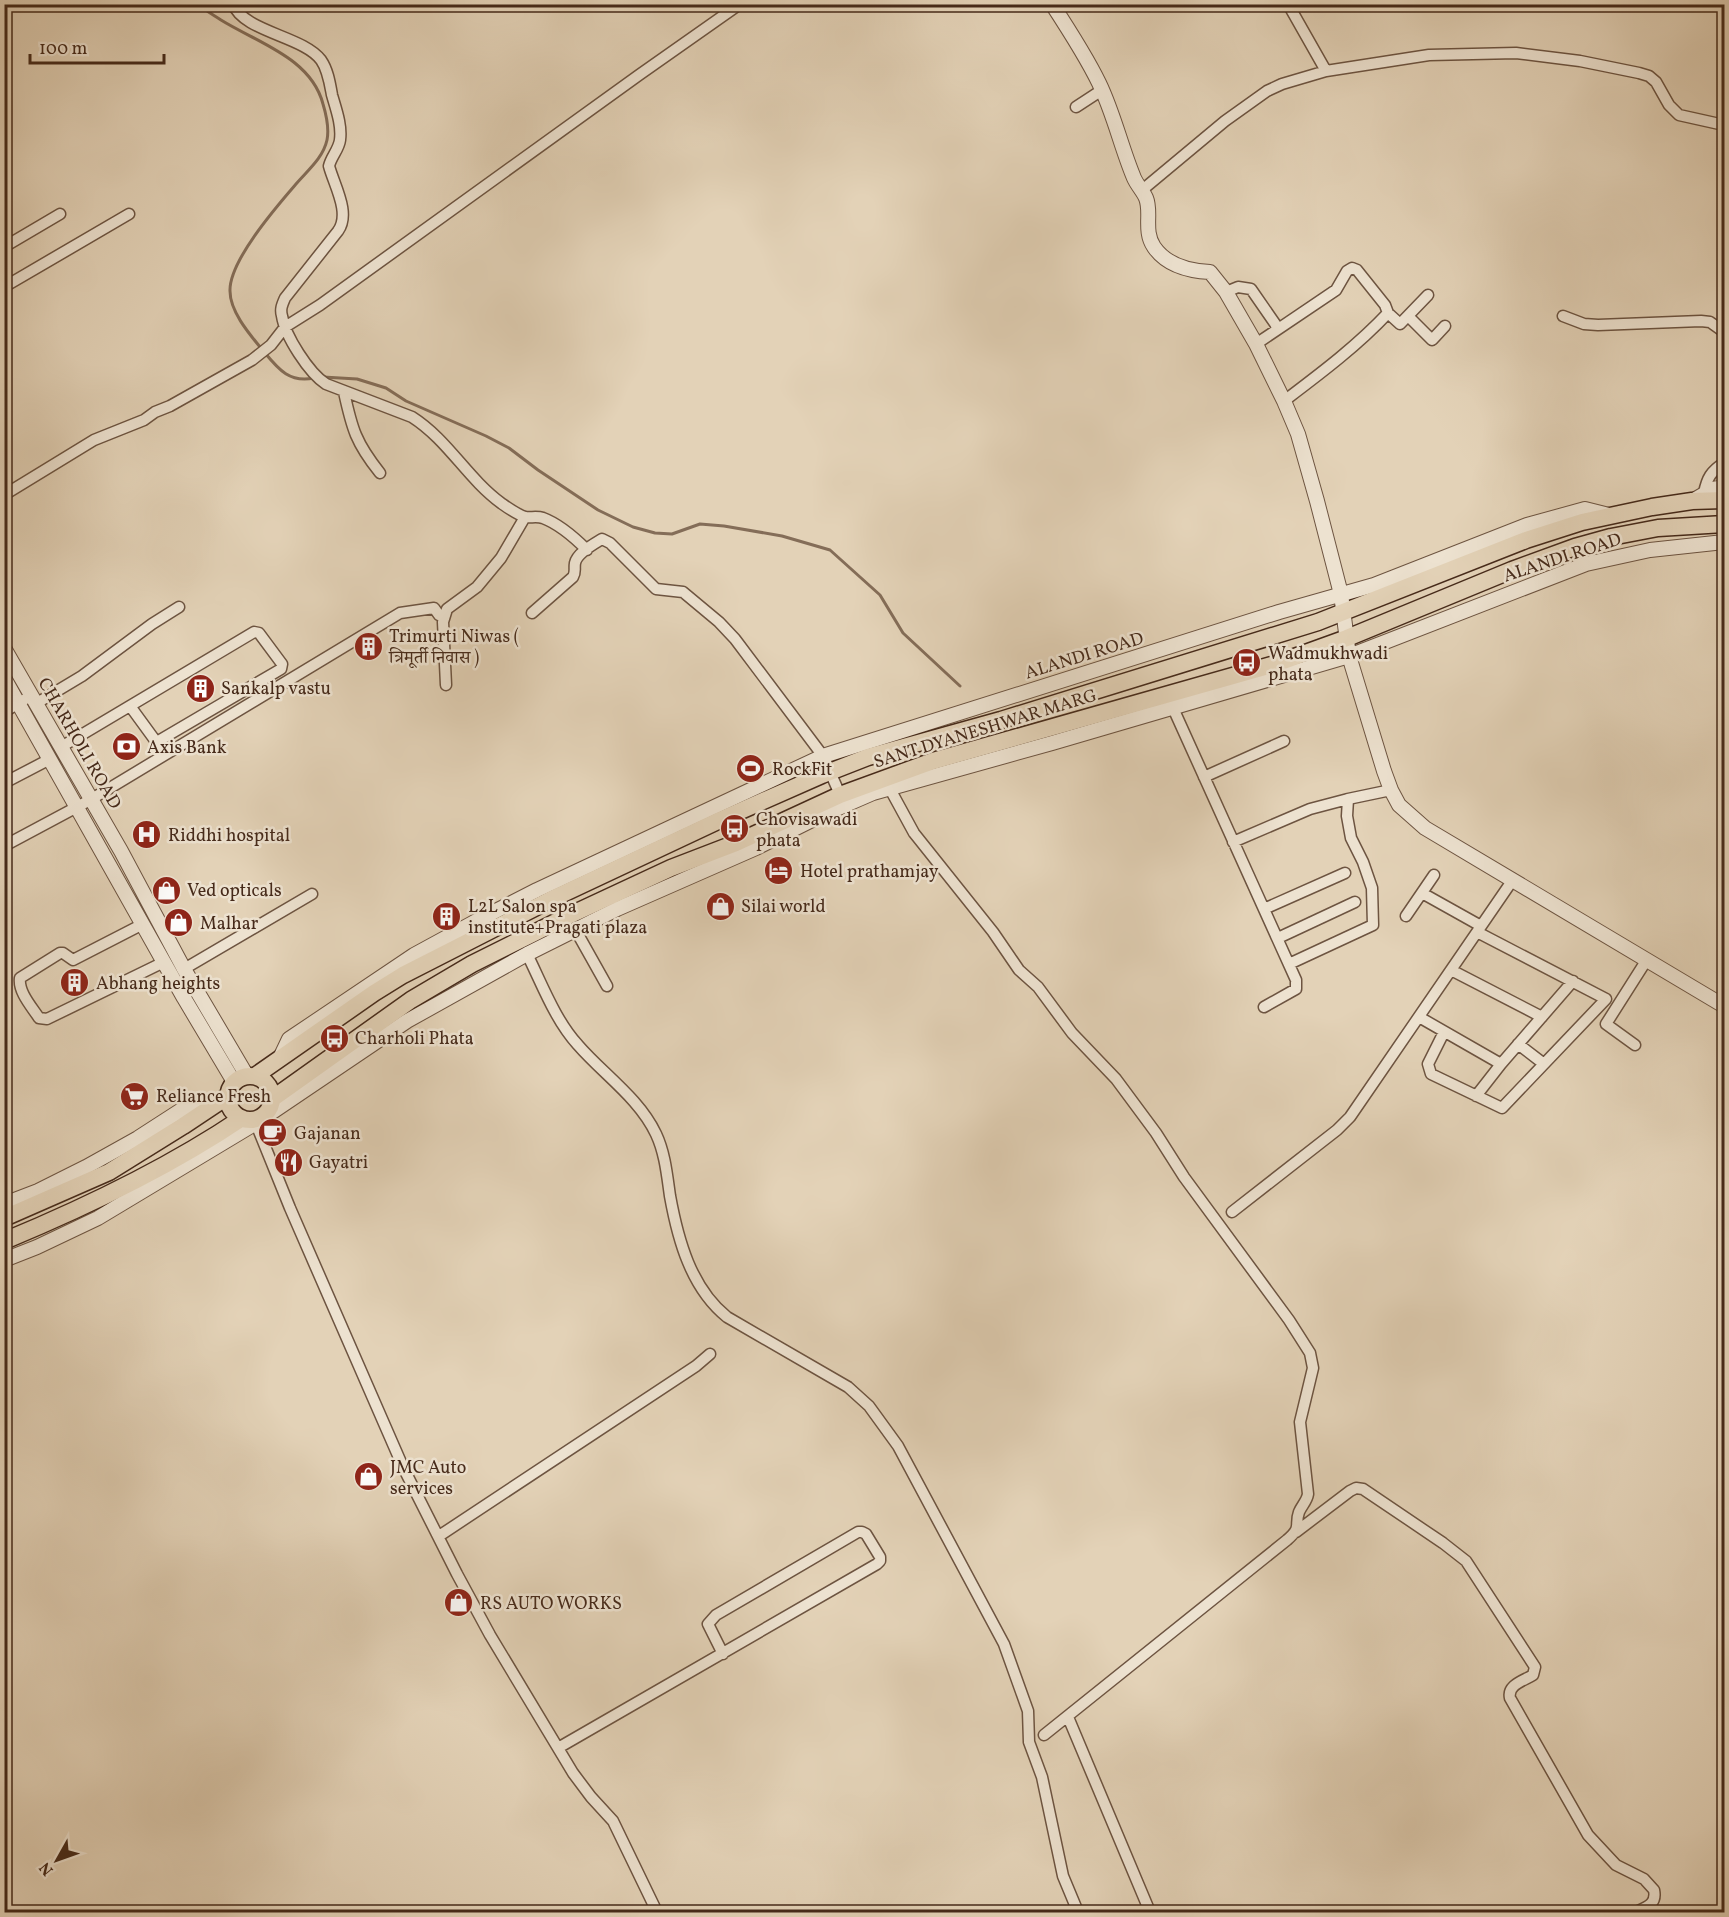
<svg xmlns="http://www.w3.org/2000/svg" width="1729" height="1917" viewBox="0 0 1729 1917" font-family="Vollkorn,'Noto Serif Devanagari',serif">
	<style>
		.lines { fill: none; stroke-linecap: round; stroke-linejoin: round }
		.stream { stroke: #846d58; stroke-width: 3 }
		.minor-casing { stroke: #6d5441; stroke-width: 13 }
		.tertiary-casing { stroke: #6d5441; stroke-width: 16 }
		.primary-casing { stroke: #462a1a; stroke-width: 19 }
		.minor { stroke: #ede2d0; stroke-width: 10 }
		.tertiary { stroke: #ede2d0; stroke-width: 14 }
		.primary { stroke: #e3d2b7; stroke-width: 16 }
		.labels { text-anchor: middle; stroke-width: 5; stroke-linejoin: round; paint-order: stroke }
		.street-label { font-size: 18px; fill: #462a1a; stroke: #ede2d0 }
		.poi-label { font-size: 18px; fill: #462a1a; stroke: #ede2d0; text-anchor: start }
	</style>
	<rect width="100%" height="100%" fill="#e3d2b7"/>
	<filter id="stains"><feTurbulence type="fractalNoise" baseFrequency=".00333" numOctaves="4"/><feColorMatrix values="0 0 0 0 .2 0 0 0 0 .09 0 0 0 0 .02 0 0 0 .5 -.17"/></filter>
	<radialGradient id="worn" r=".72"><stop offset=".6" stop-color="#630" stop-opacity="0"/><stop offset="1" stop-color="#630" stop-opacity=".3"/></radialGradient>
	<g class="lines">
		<path class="stream" d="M 199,4 C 205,11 214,15 221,20 C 258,43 311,58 323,104 C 326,114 329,130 327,140 C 323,158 308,170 296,184 C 277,206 229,261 230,291 C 230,313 252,337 265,353 C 279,370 290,383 314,378
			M 323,377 L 357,379 L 386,388 L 406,401 L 486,436 L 509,448 L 538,470 L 598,510 L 633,527 L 655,533 L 672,534 L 700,524 L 724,526 L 782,536 L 830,550 L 880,595 L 903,633 L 960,686"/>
		<defs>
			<path id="minor" d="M 233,4 C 244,32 303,36 321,60 C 328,70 330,84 332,95 C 336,109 342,125 340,140 C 339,149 331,157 329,166 C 334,185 351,213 338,231 L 285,298 C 282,305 280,309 282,316 C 285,336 309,373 326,384 L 412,417 C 448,440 467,478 501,503 C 508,508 516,514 525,517 C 530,518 537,516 543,518 C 559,524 575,538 587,550
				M 1288,4 L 1326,71
				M 1076,107 L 1102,90
				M 1141,191 L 1225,121 L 1267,91 L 1282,84 L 1326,71 L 1429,55 L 1516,53 L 1580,61 L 1639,73 L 1649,76 L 1656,82 L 1669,105 L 1679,115 L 1724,125
				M 4,247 L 60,214
				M 4,287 L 129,214
				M 1226,292 L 1238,287 L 1251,289 L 1278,328
				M 1388,313 L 1400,324 L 1428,295
				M 1408,316 L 1432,340 L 1445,326
				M 1563,316 L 1584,324 L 1598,325 L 1701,321 L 1710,322 L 1724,332
				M 1256,344 L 1336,290 L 1347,271 L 1352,268 L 1357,270 L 1385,305 L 1388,313 C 1357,346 1321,373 1284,401
				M 344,392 C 352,429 356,443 380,473
				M 1704,493 C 1707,478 1711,471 1724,463
				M 4,495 L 94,440 L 144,420 L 155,412 L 170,406 L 252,360 L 271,345 L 285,327 L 320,305 L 639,75 L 740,4
				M 532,613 L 573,577 C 576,572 574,569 575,563 C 577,553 594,544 602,539 L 610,543 L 656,589 L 683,592 L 719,622 L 735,639 L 823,756 L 842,799
				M 446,685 L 443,622 L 447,609 L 477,587 L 501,558 L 525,517
				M 37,703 L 82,676 L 152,624 L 179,607
				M 130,706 L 157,743
				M 1173,708 L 1296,980 L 1296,989 L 1264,1007
				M 4,712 L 32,695
				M 61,747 L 254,632 L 259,633 L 282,664 L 281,669 L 160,740 L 157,743 L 158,747 L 164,755
				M 1204,777 L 1284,741
				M 4,783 L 50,759
				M 890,789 L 914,833 L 993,932 L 1019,970 L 1038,987 L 1072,1033 L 1116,1079 L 1156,1133 L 1184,1177 L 1289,1320 L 1310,1353 L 1313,1368 L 1300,1422 L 1308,1494 C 1307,1501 1302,1505 1299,1512 C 1294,1526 1303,1526 1287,1540 L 1044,1735
				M 1233,842 L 1310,809 L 1348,799
				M 4,846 L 90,800 L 400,613 L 434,608 L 439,615 L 443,617
				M 1422,893 L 1481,926
				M 1264,909 L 1345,873
				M 1406,916 L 1434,875
				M 143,924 L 73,960 L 63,953 L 60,953 L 20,978 C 18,992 32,1007 39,1018 L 47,1019 L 164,962
				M 575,929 L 607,986
				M 1278,938 L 1355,902
				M 527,954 C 542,984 555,1020 578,1045 C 603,1074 639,1098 656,1134 C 665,1153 667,1175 670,1196 C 678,1240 691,1288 727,1317 L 848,1387 L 869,1406 L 898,1446 L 1004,1644 L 1028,1711 L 1029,1742 L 1042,1777 L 1063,1876 L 1078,1912
				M 1289,964 L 1373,925 L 1372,888 L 1363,862 L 1351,838 L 1347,816 L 1348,799 L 1391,790
				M 184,969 L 312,894
				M 1451,970 L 1542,1017
				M 1419,1017 L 1501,1064
				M 1444,1032 L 1428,1064 L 1431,1074 L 1502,1108 L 1606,999 L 1477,932
				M 1518,1044 L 1544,1064
				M 1635,1045 L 1606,1024 L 1646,961
				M 1476,1096 L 1501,1064 L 1573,981
				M 254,1119 L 290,1208 L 403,1467 L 457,1574 L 490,1635 L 573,1773 L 591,1797 L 613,1821 L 657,1912
				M 1232,1212 L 1337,1130 L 1350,1117 L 1512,881
				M 1296,1532 L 1350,1491 L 1356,1488 L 1363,1489 L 1443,1543 L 1466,1561 L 1535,1667 L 1533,1675 C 1523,1681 1507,1685 1510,1698 L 1588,1835 L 1616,1865 L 1644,1879 L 1654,1890 C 1657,1904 1647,1907 1636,1912
				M 439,1536 L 696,1366 L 710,1354
				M 1068,1717 L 1150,1912
				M 558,1748 L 877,1564 L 880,1561 L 880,1557 L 866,1534 L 862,1532 L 858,1532 L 716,1615 L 708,1624 L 723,1654"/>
			<path id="tertiary" d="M 1052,4 C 1069,30 1086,56 1099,83 C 1114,114 1121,147 1134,178 C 1137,185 1143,191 1146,198 C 1152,212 1143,231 1154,247 C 1167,266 1189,271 1210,272 L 1226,292 L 1256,344 L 1284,401 L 1298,434 L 1317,501 L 1341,594 L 1349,656 L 1384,771 L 1391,790 L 1399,805 L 1425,828 L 1724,1006
				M 1692,501 L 1713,489 L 1724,487
				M 4,648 L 121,851 L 184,969 L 247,1076
				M 4,678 L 184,998 L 234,1082
				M 280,1058 L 289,1039 L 414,955 L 482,918 L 537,890 L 823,756 L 1279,612 L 1374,585 L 1527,525 L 1585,509 L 1609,515
				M 4,1204 L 38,1191 L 86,1167 L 138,1138 L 186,1107 L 211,1107
				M 4,1260 L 37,1247 L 98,1218 L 256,1123 L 407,1021 L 527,954 L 617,909 L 756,848 L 820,816 L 873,793 L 1052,743 L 1349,656 L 1586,564 L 1650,550 L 1724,542"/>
			<path id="primary" d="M 255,1076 L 374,993 L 403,975 L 554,898 L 720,820 L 822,775 L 868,757 L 1001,720 L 1318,622 L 1526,540 L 1582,522 L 1652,507 L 1692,501 L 1724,500
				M228 1098a22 22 0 1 1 44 0a22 22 0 1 1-44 0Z
				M 272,1099 L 411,1000 L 472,964 L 568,916 L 671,868 L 736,843 L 840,795 L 933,761 L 1275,664 L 1347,638 L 1512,570 L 1575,547 L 1611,537 L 1658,528 L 1724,524
				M 4,1218 L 109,1172 L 183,1126 L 228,1096
				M 4,1241 C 86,1207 168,1168 242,1118"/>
		</defs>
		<use href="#minor" class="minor-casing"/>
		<use href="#tertiary" class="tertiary-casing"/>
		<use href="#primary" class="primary-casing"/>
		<use href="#minor" class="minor"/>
		<use href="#tertiary" class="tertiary"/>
		<use href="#primary" class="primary"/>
	</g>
	<defs>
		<symbol id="building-disc" viewBox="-11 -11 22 22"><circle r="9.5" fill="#8f2418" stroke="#ede2d0"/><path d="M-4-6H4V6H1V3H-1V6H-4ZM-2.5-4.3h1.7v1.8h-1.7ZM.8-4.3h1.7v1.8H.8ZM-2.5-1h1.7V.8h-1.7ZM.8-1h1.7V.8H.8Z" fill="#fff"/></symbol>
		<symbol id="bus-disc" viewBox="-11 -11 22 22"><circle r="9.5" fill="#8f2418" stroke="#ede2d0"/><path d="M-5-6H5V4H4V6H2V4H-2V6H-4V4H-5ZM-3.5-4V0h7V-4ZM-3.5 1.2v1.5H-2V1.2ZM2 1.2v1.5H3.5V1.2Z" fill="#fff"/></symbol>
		<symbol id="bank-disc" viewBox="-11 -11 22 22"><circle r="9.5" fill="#8f2418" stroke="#ede2d0"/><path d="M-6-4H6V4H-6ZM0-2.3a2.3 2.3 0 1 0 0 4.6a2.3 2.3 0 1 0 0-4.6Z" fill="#fff"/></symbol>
		<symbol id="stadium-disc" viewBox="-11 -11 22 22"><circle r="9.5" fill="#8f2418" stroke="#ede2d0"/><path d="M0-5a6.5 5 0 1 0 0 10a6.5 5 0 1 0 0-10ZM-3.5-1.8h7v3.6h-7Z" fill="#fff"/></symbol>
		<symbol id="hospital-disc" viewBox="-11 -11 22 22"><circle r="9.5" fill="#8f2418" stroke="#ede2d0"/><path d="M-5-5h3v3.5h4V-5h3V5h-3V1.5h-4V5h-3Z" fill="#fff"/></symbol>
		<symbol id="hotel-disc" viewBox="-11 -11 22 22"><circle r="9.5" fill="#8f2418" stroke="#ede2d0"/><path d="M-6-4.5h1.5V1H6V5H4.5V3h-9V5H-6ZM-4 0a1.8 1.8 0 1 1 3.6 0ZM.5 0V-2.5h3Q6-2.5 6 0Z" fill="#fff"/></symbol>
		<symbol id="shop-disc" viewBox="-11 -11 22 22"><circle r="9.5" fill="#8f2418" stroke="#ede2d0"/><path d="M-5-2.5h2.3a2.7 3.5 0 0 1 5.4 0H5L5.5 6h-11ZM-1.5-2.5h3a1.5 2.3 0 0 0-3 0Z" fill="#fff"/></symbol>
		<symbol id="supermarket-disc" viewBox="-11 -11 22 22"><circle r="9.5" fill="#8f2418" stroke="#ede2d0"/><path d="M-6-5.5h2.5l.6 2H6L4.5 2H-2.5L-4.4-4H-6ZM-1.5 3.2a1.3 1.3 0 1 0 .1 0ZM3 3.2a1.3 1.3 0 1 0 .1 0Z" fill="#fff"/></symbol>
		<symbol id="cafe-disc" viewBox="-11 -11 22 22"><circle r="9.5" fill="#8f2418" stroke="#ede2d0"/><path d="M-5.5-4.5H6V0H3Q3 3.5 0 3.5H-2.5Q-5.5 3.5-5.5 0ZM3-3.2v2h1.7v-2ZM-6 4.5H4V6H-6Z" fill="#fff"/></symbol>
		<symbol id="restaurant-disc" viewBox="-11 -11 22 22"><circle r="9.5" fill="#8f2418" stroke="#ede2d0"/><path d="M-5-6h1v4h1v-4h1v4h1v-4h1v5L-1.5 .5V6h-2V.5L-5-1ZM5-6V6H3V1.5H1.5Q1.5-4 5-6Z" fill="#fff"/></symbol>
	</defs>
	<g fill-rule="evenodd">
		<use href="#building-disc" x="352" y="630" width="33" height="33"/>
		<use href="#bus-disc" x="1230" y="646" width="33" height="33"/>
		<use href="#building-disc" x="184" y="672" width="33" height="33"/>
		<use href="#bank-disc" x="110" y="730" width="33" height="33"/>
		<use href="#stadium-disc" x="734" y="752" width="33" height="33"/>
		<use href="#bus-disc" x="718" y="812" width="33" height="33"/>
		<use href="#hospital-disc" x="130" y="818" width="33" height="33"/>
		<use href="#hotel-disc" x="762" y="854" width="33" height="33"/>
		<use href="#shop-disc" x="150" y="874" width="33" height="33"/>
		<use href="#shop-disc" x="704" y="890" width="33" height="33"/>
		<use href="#building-disc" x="430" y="900" width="33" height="33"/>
		<use href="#shop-disc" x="162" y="906" width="33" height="33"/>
		<use href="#building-disc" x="58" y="966" width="33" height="33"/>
		<use href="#bus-disc" x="318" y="1022" width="33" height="33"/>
		<use href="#supermarket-disc" x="118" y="1080" width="33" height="33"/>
		<use href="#cafe-disc" x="256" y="1116" width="33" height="33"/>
		<use href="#restaurant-disc" x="272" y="1146" width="33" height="33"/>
		<use href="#shop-disc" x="352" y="1460" width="33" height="33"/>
		<use href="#shop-disc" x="442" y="1586" width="33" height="33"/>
	</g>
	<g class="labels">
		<g class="street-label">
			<text transform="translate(1562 557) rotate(-18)" y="6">ALANDI ROAD</text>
			<text transform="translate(1084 655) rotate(-17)" y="6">ALANDI ROAD</text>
			<text transform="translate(985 728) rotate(-17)" y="6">SANT DYANESHWAR MARG</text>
			<text transform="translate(80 743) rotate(60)" y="6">CHARHOLI ROAD</text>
		</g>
		<g class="poi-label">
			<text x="389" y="642">Trimurti Niwas (<tspan x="389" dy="21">त्रिमूर्ती निवास )</tspan></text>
			<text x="1268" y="659">Wadmukhwadi<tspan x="1268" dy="21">phata</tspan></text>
			<text x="221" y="694">Sankalp vastu</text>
			<text x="147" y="753">Axis Bank</text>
			<text x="772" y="775">RockFit</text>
			<text x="756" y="825">Chovisawadi<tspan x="756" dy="21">phata</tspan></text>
			<text x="168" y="841">Riddhi hospital</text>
			<text x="800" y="877">Hotel prathamjay</text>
			<text x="187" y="896">Ved opticals</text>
			<text x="468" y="912">L2L Salon spa<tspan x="468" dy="21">institute+Pragati plaza</tspan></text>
			<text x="741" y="912">Silai world</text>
			<text x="200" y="929">Malhar</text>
			<text x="96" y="989">Abhang heights</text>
			<text x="355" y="1044">Charholi Phata</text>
			<text x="156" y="1102">Reliance Fresh</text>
			<text x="294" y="1139">Gajanan</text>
			<text x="309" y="1168">Gayatri</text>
			<text x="390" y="1473">JMC Auto<tspan x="390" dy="21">services</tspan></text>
			<text x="480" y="1609">RS AUTO WORKS</text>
		</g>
	</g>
	<rect width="1729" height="1917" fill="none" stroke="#e3d2b7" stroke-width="24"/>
	<rect x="6" y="6" width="1717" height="1905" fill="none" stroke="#462a1a" stroke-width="3"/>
	<rect x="12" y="12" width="1705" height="1893" fill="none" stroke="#462a1a" stroke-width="1.5"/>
	<g transform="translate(57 1860) rotate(230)" stroke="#ede2d0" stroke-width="4.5" paint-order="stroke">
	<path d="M0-4.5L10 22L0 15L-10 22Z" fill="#462a1a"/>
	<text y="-9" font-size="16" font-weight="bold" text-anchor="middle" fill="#462a1a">N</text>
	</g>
	<path d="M30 54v9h134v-9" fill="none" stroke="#462a1a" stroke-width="3"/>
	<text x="39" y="54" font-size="18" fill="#462a1a" stroke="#ede2d0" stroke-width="4.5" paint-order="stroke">100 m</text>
	<rect width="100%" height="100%" filter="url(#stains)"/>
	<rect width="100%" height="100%" fill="url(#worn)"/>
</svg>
